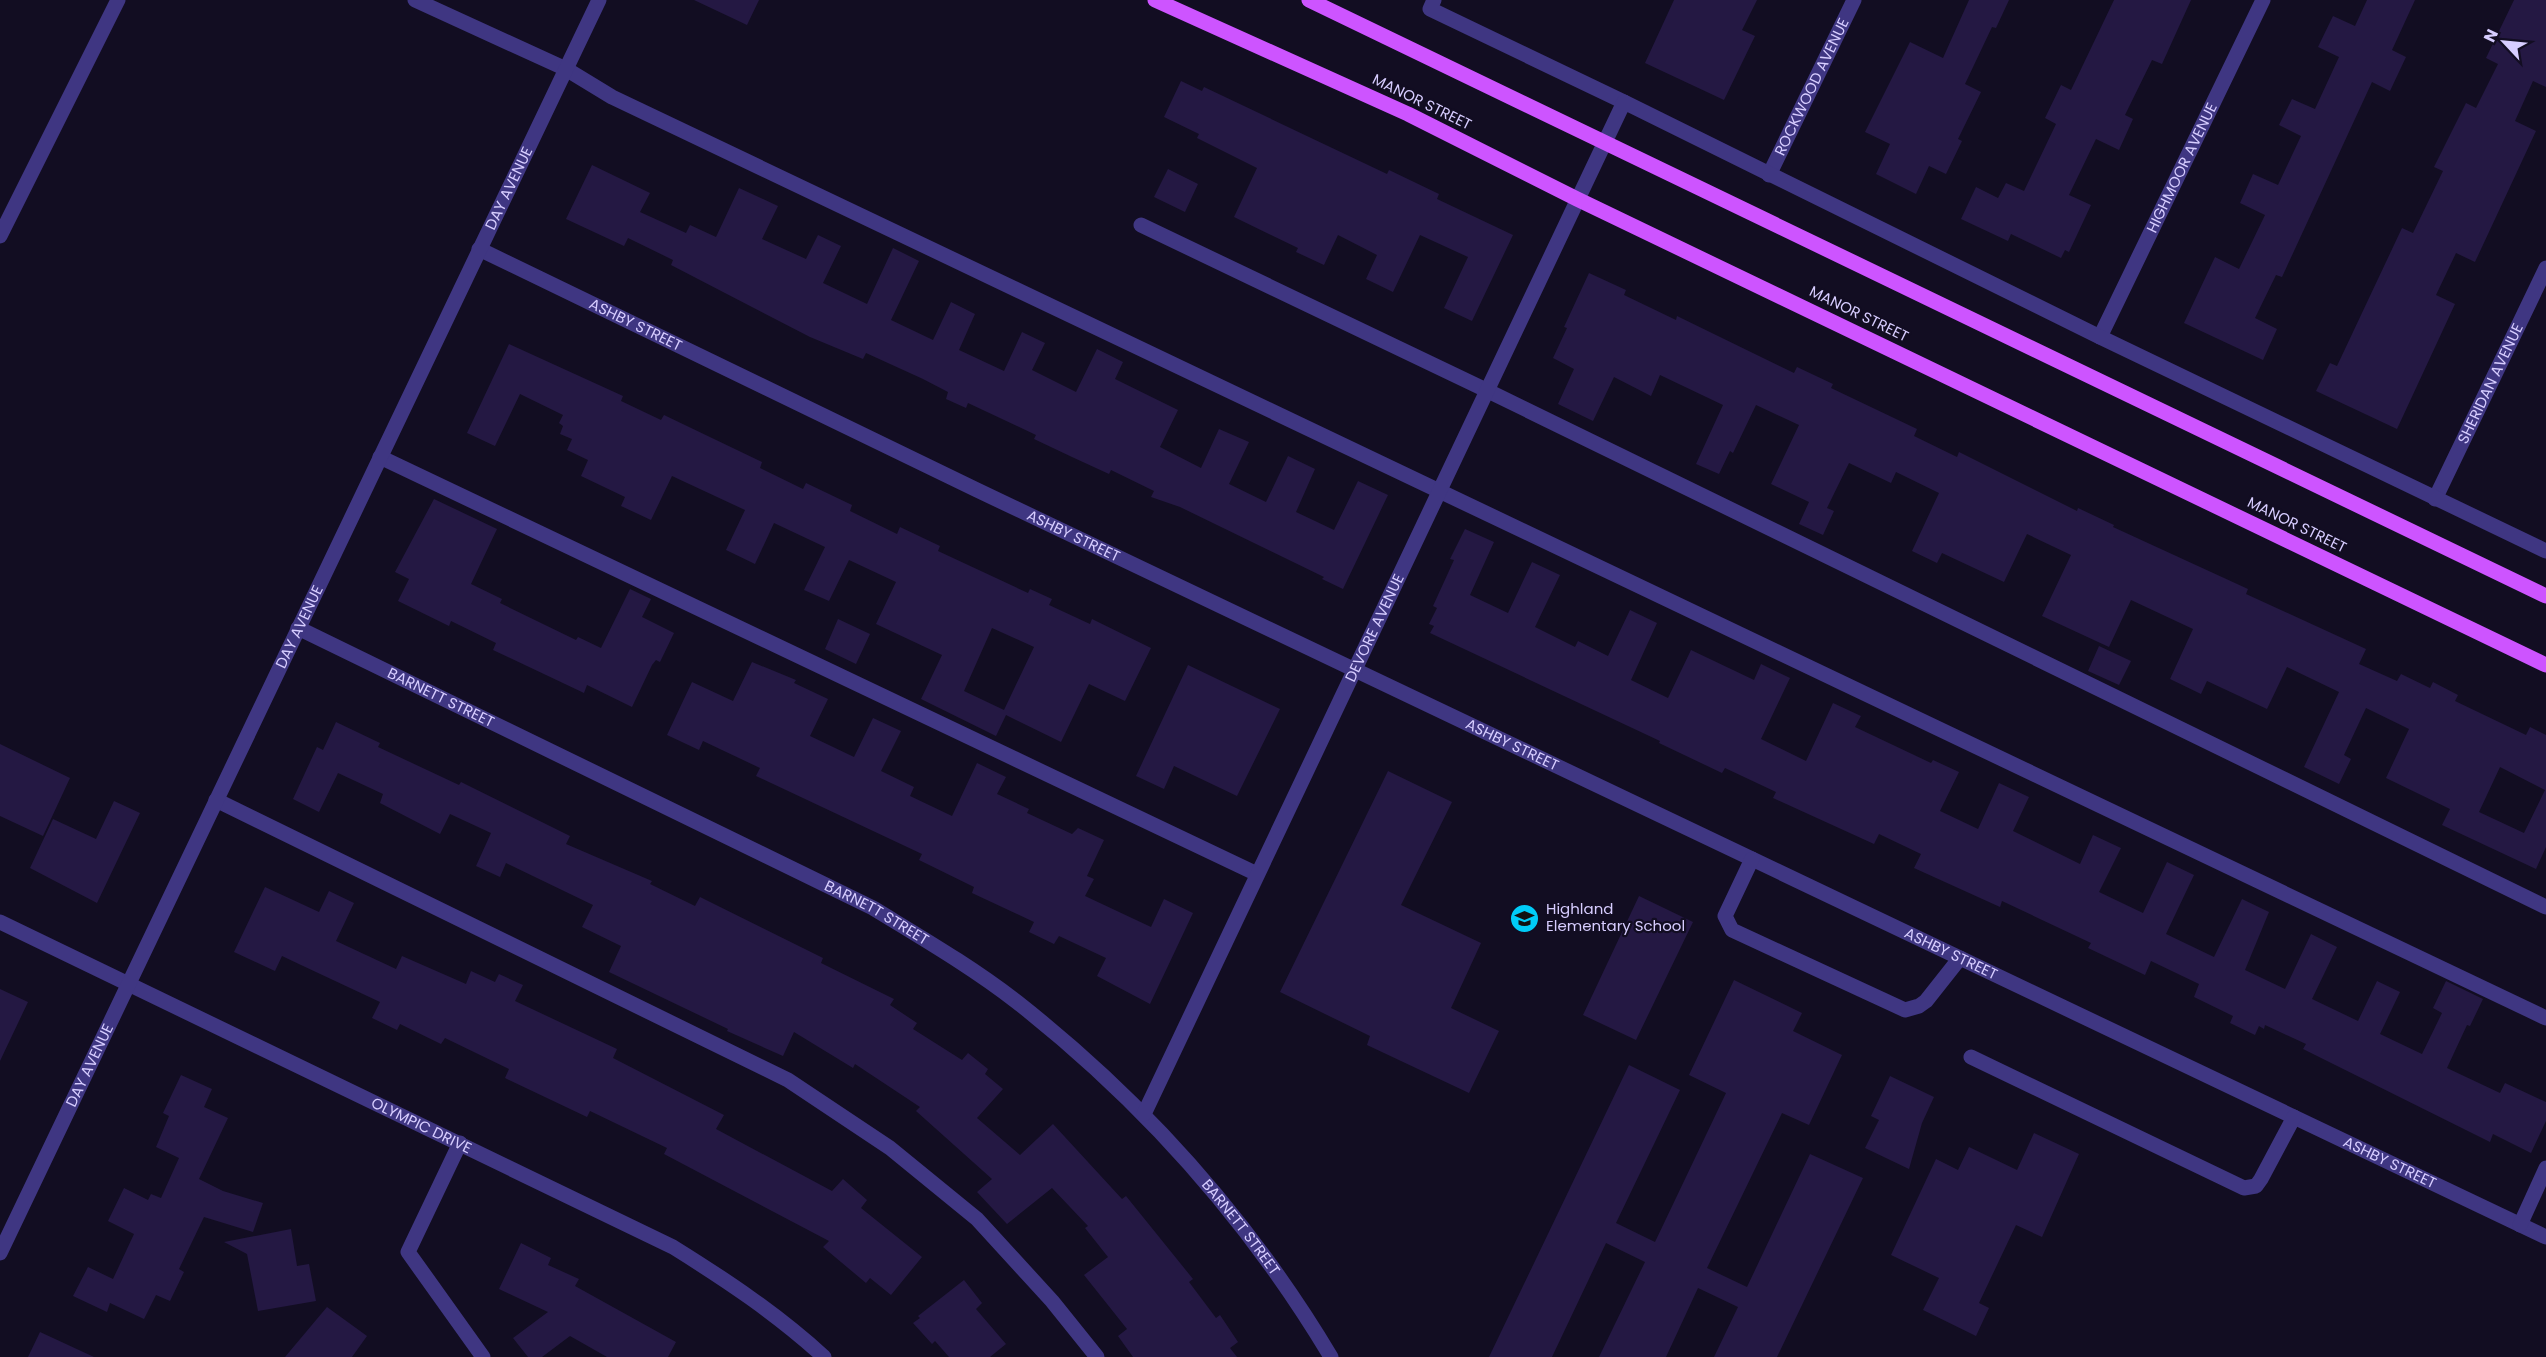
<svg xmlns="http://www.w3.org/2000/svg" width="2546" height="1357" viewBox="0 0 2546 1357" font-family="Poppins,sans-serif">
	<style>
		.building { fill: #241843; fill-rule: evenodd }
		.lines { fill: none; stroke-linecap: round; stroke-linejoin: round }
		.minor { stroke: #3f3682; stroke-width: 15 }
		.major { stroke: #cd54ff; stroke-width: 15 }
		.labels { text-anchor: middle; stroke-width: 4.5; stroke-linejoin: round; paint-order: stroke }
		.street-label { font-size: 15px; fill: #d7cdff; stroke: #120d22 }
		.poi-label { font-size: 15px; fill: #d7cdff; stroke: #120d22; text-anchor: start }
	</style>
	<rect width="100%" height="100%" fill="#120d22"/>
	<path class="building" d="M 694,0 L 759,0 L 747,25 Z
		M 1674,0 L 1757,0 L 1742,30 L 1755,36 L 1724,100 L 1645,63 Z
		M 1969,0 L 2009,0 L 1996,28 L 1992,27 L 1965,84 L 1981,92 L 1958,139 L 1962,141 L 1946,174 L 1929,166 L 1916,194 L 1876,174 L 1890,144 L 1865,132 L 1910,42 L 1943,58 Z
		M 2114,0 L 2191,0 L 2162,64 L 2152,60 L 2125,115 L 2133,119 L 2119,150 L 2096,139 L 2069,195 L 2091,205 L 2069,252 L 2065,250 L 2061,258 L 2011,234 L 2008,241 L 1961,219 L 1976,187 L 1998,198 L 2006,183 L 2024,191 L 2056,124 L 2045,118 L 2061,85 L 2071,90 Z
		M 2367,0 L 2415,0 L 2392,50 L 2406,57 L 2390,91 L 2372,82 L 2282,277 L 2276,275 L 2255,318 L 2277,329 L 2263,360 L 2184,323 L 2215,257 L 2239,269 L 2265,215 L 2240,203 L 2253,174 L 2278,185 L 2301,136 L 2279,125 L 2292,99 L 2315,109 L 2339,57 L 2318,47 L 2333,16 L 2355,26 Z
		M 2514,0 L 2546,0 L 2546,87 L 2533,81 L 2515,121 L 2536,131 L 2475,262 L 2456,253 L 2436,295 L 2455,304 L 2397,429 L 2316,391 L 2330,363 L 2337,366 L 2402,228 L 2413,233 L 2443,171 L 2434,167 L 2466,103 L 2476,108 L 2498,64 L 2486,58 Z
		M 1181,81 L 1202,91 L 1204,87 L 1387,174 L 1389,170 L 1439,194 L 1437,199 L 1513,235 L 1472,321 L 1444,308 L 1468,257 L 1420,235 L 1393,292 L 1366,279 L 1377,255 L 1338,235 L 1324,265 L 1296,252 L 1298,248 L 1234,217 L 1257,168 L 1197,138 L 1199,134 L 1164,117 Z
		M 592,165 L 650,193 L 640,212 L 686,233 L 690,225 L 716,237 L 739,188 L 778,206 L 762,239 L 806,259 L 818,235 L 841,246 L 823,283 L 867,304 L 893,248 L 919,261 L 891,320 L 933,340 L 951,302 L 975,314 L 959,350 L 1004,371 L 1022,332 L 1045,343 L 1032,370 L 1076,392 L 1097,349 L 1123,362 L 1115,379 L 1178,410 L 1160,447 L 1201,468 L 1219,429 L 1249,442 L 1229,484 L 1266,502 L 1288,456 L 1315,469 L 1296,512 L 1334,530 L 1358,481 L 1388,495 L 1343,589 L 1322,579 L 1324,577 L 1180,507 L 1151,497 L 1154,491 L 1111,470 L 1109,474 L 1072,457 L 1034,439 L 1036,435 L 968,403 L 966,408 L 946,399 L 948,392 L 923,379 L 866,353 L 863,359 L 810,337 L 671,265 L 673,260 L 628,238 L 624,246 L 566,219 Z
		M 1168,169 L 1198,184 L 1185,212 L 1154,197 Z
		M 1589,273 L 1626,290 L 1624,295 L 1676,320 L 1677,316 L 1794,373 L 1797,367 L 1833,384 L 1831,388 L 1917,429 L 1914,436 L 1957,457 L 1959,452 L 2077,511 L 2078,508 L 2114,525 L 2113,527 L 2248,589 L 2246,594 L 2366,649 L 2359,664 L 2397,681 L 2401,674 L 2430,688 L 2433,682 L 2458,695 L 2455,701 L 2526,735 L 2530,727 L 2546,735 L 2546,847 L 2536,869 L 2442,825 L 2450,809 L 2386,778 L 2409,729 L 2366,708 L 2344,755 L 2351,759 L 2339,784 L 2304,767 L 2339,692 L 2287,667 L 2267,709 L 2207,681 L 2201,694 L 2170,679 L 2193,629 L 2131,600 L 2109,647 L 2042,616 L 2071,555 L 2027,534 L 2004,582 L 1942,553 L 1937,563 L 1912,551 L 1939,493 L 1896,472 L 1891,483 L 1849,463 L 1827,508 L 1834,511 L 1823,535 L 1799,524 L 1809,502 L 1771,484 L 1799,425 L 1756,405 L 1733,453 L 1730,451 L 1719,474 L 1696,464 L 1723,405 L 1660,375 L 1651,396 L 1614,377 L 1593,421 L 1558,404 L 1574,369 L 1553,358 L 1567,328 L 1564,327 ZM 2500,767 L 2545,790 L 2524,833 L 2479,812 Z
		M 509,344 L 623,396 L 621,401 L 661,420 L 664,415 L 762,462 L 760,468 L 803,489 L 806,483 L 852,505 L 850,511 L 897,534 L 900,527 L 940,546 L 938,551 L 1028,593 L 1030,589 L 1052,599 L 1049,605 L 1090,624 L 1092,619 L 1151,648 L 1125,701 L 1089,684 L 1061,742 L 1006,715 L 996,736 L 921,699 L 942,655 L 876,624 L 896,582 L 849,560 L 829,601 L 804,590 L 825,547 L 774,523 L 755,564 L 726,550 L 745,510 L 672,476 L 651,520 L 621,506 L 625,497 L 581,476 L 588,460 L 567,450 L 572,439 L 560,434 L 563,426 L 559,423 L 563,415 L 520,394 L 495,446 L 467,433 ZM 992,628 L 1034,647 L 1004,710 L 964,691 Z
		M 434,499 L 497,529 L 471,584 L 502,599 L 500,603 L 576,640 L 578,637 L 601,648 L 630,589 L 651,599 L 642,617 L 674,633 L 660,662 L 656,660 L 652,665 L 632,707 L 587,685 L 584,693 L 493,650 L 496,643 L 451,621 L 449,626 L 398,601 L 409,579 L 395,572 Z
		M 1465,529 L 1494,542 L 1470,595 L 1508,613 L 1532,562 L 1560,575 L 1535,627 L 1575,647 L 1578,641 L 1608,656 L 1630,610 L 1657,623 L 1631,680 L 1668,698 L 1691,650 L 1754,680 L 1761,664 L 1790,678 L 1761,739 L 1806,761 L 1833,703 L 1861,716 L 1855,727 L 1931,763 L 1933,760 L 1959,772 L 1940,811 L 1978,829 L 1999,783 L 2029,797 L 2013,831 L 2080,864 L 2093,835 L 2121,848 L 2099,892 L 2143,913 L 2167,862 L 2194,875 L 2166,934 L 2214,957 L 2242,899 L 2269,912 L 2245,970 L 2285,989 L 2311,934 L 2337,947 L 2312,999 L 2358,1021 L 2377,981 L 2400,992 L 2380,1034 L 2422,1054 L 2442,1013 L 2433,1008 L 2446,981 L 2483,999 L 2470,1026 L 2467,1025 L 2447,1068 L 2500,1093 L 2505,1083 L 2546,1102 L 2546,1121 L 2531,1153 L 2493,1134 L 2490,1142 L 2303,1049 L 2306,1044 L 2265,1025 L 2264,1029 L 2259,1026 L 2255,1035 L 2230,1023 L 2233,1016 L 2194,997 L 2199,984 L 2151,961 L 2145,975 L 2088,948 L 2091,943 L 2002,901 L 2000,907 L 1914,868 L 1921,854 L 1879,834 L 1874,844 L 1773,798 L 1776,792 L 1725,768 L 1722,773 L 1659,743 L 1660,741 L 1430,633 L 1434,626 L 1429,624 L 1437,608 L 1433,606 L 1454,560 L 1450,559 Z
		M 838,619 L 870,634 L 856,664 L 825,649 Z
		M 2099,646 L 2131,661 L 2119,685 L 2088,671 Z
		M 752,662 L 796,680 L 794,683 L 828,699 L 810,736 L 854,757 L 873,718 L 901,731 L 881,771 L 914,787 L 910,796 L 952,816 L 977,763 L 1006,777 L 997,794 L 1029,809 L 1027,813 L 1072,834 L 1078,828 L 1104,840 L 1087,876 L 1094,879 L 1085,896 L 1151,927 L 1164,899 L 1193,913 L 1150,1004 L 1097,976 L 1106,958 L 1059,936 L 1054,944 L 1029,932 L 1034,922 L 972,893 L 974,887 L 919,860 L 922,854 L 756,776 L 760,768 L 703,741 L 699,750 L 667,735 L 692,682 L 733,701 Z
		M 1188,665 L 1280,709 L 1237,796 L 1174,766 L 1164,789 L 1136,776 Z
		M 336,722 L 380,743 L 378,747 L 459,785 L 461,782 L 570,836 L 566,844 L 652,881 L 650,884 L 695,906 L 700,897 L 823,958 L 821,963 L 894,999 L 890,1005 L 917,1023 L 913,1029 L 962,1060 L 968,1053 L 988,1069 L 985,1074 L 1003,1089 L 977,1118 L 1020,1155 L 1053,1124 L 1122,1199 L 1126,1196 L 1193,1279 L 1189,1282 L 1216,1318 L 1220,1315 L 1238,1342 L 1230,1348 L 1237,1357 L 1133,1357 L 1118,1336 L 1127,1329 L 1084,1275 L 1108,1257 L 1085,1228 L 1088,1226 L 1052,1188 L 1007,1224 L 977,1192 L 992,1179 L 916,1111 L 920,1107 L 855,1064 L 853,1068 L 794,1032 L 783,1056 L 727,1031 L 728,1029 L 609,972 L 621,946 L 582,927 L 593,905 L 506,863 L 500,877 L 476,866 L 491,833 L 450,814 L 440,834 L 380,803 L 383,794 L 338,773 L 319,812 L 293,799 L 317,747 L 323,750 Z
		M 0,744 L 70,778 L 43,836 L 0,816 Z
		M 1388,771 L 1452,802 L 1401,905 L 1481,943 L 1451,1008 L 1499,1031 L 1469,1093 L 1367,1045 L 1370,1036 L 1280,992 Z
		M 114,801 L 140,813 L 97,903 L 30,868 L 53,819 L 96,839 Z
		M 265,887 L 319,912 L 329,891 L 354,903 L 336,941 L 396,969 L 402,956 L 466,984 L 471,971 L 495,982 L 499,974 L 523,985 L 515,1001 L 617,1049 L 613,1058 L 724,1115 L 716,1129 L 832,1191 L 843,1179 L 867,1200 L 861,1208 L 922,1257 L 891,1295 L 870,1278 L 866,1283 L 823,1247 L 829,1241 L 664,1154 L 667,1148 L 590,1111 L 587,1117 L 505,1078 L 509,1069 L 445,1038 L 441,1044 L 400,1024 L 397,1030 L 372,1018 L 380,1002 L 301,965 L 282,956 L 275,971 L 234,952 Z
		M 1639,896 L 1693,922 L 1636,1040 L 1583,1015 Z
		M 1734,980 L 1802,1013 L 1793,1031 L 1842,1055 L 1809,1125 L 1782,1113 L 1707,1268 L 1747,1287 L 1810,1154 L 1863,1178 L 1777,1357 L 1714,1357 L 1738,1307 L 1698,1288 L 1666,1357 L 1599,1357 L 1645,1262 L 1606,1243 L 1552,1357 L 1489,1357 L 1629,1065 L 1680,1090 L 1616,1223 L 1655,1242 L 1726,1093 L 1689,1075 Z
		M 0,989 L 28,1002 L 0,1061 Z
		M 181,1075 L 212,1089 L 204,1107 L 228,1118 L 199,1179 L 223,1191 L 263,1203 L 253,1232 L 204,1217 L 179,1269 L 184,1272 L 170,1301 L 156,1295 L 144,1319 L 110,1303 L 107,1312 L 73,1296 L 88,1267 L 113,1279 L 134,1234 L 108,1221 L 124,1188 L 148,1200 L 151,1194 L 161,1198 L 179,1158 L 156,1147 L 169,1116 L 163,1113 Z
		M 1890,1076 L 1934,1097 L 1922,1123 L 1909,1169 L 1865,1148 L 1879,1120 L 1871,1116 Z
		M 2034,1133 L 2079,1154 L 2042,1237 L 2016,1225 L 1979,1303 L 1989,1308 L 1976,1336 L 1923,1310 L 1939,1278 L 1891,1255 L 1936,1159 L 1958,1170 L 1969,1147 L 2017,1170 Z
		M 291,1229 L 297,1266 L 309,1264 L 316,1301 L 258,1311 L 247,1254 L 224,1242 Z
		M 521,1243 L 551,1258 L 548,1265 L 579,1279 L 575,1286 L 676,1342 L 668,1357 L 607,1357 L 570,1336 L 542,1357 L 528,1357 L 513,1338 L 548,1312 L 499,1289 Z
		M 964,1280 L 982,1303 L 976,1309 L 1006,1344 L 990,1357 L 949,1357 L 935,1341 L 932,1344 L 913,1323 L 920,1318 L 918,1316 Z
		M 327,1307 L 367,1336 L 352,1357 L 285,1357 Z
		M 40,1332 L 94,1357 L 28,1357 Z"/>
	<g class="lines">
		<g class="minor">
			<path d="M 415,0 L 566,69 L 612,97 L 2546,1018"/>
			<path d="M 1434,0 L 1430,9 L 1624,102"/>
			<path id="s1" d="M 1769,175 L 1854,0"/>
			<path d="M 1141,225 L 1486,390 L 2546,907"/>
			<path d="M 0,236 L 118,0"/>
			<path id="s2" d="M 479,249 L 977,490 L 2546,1237"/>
			<path id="s3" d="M 2100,337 L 2263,0"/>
			<path d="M 380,457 L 1257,874"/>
			<path id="s4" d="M 2435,499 L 2546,268"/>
			<path id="s5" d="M 298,628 L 873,908 C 922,938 972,967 1017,1002 C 1143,1101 1249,1220 1331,1357"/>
			<path d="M 216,800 L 788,1080 L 890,1148 L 977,1219 L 1052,1301 L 1097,1357"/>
			<path d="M 1752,859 L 1725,916 L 1732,930 L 1905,1010 L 1919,1006 L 1926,1001 L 1960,958"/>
			<path id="s6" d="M 0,922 L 673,1247 C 726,1280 777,1314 824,1357"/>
			<path d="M 1971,1057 L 2244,1188 L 2256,1186 L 2261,1179 L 2294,1117"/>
			<path id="s7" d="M 1144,1114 L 1624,102 L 2100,337 L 2546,551"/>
			<path d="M 460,1143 L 408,1252 L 483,1357"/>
			<path d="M 2520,1225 L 2546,1168"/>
			<path id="s8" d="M 0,1253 L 599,0"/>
		</g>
		<path class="major" d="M 1155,0 L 1408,114 L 1577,199 L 2546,665
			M 1309,0 L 2546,596"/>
	</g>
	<defs>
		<symbol id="school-disc" viewBox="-11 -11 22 22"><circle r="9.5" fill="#00ccf8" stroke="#120d22"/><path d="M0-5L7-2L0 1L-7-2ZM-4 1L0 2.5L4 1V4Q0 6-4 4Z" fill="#111"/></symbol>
	</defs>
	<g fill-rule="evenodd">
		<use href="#school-disc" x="1508" y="902" width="33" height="33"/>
	</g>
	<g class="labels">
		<g class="street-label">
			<text dy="5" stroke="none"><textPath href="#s1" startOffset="98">ROCKWOOD AVENUE</textPath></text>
			<text transform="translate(1422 102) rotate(26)" y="5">MANOR STREET</text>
			<text dy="5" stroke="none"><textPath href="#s3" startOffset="188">HIGHMOOR AVENUE</textPath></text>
			<text dy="5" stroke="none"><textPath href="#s8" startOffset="1180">DAY AVENUE</textPath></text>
			<text transform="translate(1859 314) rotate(26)" y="5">MANOR STREET</text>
			<text dy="5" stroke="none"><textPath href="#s2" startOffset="174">ASHBY STREET</textPath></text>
			<text dy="5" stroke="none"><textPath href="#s4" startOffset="128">SHERIDAN AVENUE</textPath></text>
			<text transform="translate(2297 525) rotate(26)" y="5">MANOR STREET</text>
			<text dy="5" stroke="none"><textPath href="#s2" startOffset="660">ASHBY STREET</textPath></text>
			<text dy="5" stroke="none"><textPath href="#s8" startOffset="694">DAY AVENUE</textPath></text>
			<text dy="5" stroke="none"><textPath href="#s7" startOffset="538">DEVORE AVENUE</textPath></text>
			<text dy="5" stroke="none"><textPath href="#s5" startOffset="159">BARNETT STREET</textPath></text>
			<text dy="5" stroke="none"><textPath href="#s2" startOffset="1146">ASHBY STREET</textPath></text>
			<text dy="5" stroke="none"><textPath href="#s5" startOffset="645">BARNETT STREET</textPath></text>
			<text dy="5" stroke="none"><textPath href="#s2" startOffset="1632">ASHBY STREET</textPath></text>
			<text dy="5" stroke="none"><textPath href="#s8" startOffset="208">DAY AVENUE</textPath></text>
			<text dy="5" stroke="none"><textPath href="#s6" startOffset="468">OLYMPIC DRIVE</textPath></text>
			<text dy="5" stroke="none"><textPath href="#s2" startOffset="2118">ASHBY STREET</textPath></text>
			<text dy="5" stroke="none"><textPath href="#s5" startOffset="1130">BARNETT STREET</textPath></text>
		</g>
		<g class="poi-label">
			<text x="1546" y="914">Highland<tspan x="1546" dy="17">Elementary School</tspan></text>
		</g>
	</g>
	<g transform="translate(2504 42) rotate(296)" stroke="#120d22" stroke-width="4.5" paint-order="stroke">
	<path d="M0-4.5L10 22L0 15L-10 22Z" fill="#d7cdff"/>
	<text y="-9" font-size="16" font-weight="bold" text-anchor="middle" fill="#d7cdff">N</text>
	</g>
</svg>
